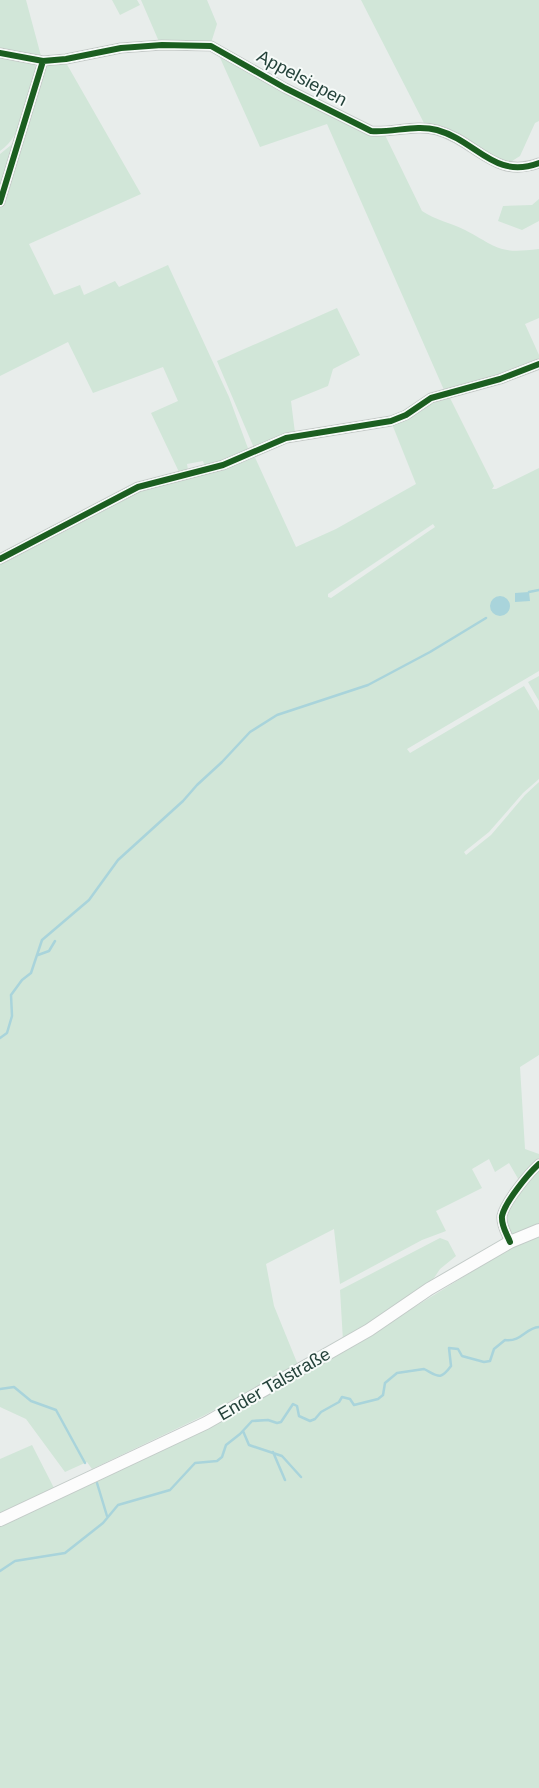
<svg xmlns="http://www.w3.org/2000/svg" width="539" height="1788" viewBox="0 0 539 1788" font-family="Arial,sans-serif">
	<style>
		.green { fill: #d1e6d8; fill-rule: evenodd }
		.water { fill: #a9d4db }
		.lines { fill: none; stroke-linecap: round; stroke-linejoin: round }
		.stream { stroke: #a9d4db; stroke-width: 2.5 }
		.street-casing { stroke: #c5cac8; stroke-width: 11 }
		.secondary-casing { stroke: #c3cbc8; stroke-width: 14 }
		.street { stroke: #fcfcfc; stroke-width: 9 }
		.secondary { stroke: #fcfcfc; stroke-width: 12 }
		.cycleway-casing { stroke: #f7fbf9; stroke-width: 9 }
		.cycleway { stroke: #1b5e20; stroke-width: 6 }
		.labels { text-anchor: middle; stroke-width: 4; stroke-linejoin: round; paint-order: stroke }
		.street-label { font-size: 18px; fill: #24423a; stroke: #f7fbf9 }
	</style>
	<rect width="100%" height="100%" fill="#e8edeb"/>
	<path class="green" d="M 0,0 L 26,0 L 41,56 L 0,52 Z
		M 112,0 L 137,0 L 140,5 L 120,15 Z
		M 141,0 L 207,0 L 217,24 L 211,43 L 160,44 Z
		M 361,0 L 539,0 L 539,121 L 535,123 L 520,156 L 509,163 L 499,160 L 425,125 Z
		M 217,51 L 385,135 L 422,211 C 435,220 451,223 465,230 C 499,248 498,254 539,249 L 539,318 L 525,324 L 539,355 L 539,362 L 498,376 L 444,390 L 327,124 L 260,147 Z
		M 0,57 L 34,62 L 36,68 C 28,94 24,135 0,151 Z
		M 65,61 L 141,194 L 29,244 L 54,295 L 80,285 L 84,295 L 115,281 L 119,287 L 168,265 L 229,397 L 249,451 L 205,467 L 203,461 L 187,464 L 188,470 L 179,472 L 151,413 L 178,401 L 163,367 L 93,393 L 68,342 L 0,376 L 0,204 L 45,66 Z
		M 16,141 L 0,194 L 0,154 Z
		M 539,199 L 539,221 L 522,230 L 498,221 L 503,206 L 532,205 Z
		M 337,308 L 360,355 L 333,369 L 328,386 L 291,401 L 295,433 L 254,448 L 217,361 Z
		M 448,394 L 494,486 L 492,489 L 496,489 L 539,468 L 539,671 L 407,749 L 410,753 L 524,686 L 539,711 L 539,779 L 523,793 L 489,832 L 464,852 L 466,855 L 491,835 L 525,795 L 539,782 L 539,1055 L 520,1067 L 525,1149 L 539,1154 L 539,1162 L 520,1182 L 509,1163 L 495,1172 L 489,1159 L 472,1169 L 482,1188 L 436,1211 L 446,1231 L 422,1240 L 340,1284 L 334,1229 L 266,1264 L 274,1306 L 298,1365 L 203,1416 L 92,1469 L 87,1462 L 65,1472 L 26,1419 L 0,1407 L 0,563 L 139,488 L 253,453 L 296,547 L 336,529 L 416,484 L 392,424 ZM 433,524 L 435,527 L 331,598 L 328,597 L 328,594 Z
		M 539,676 L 539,701 L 528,682 Z
		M 539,1166 L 539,1223 L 512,1235 L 504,1225 L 504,1214 Z
		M 539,1235 L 539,1788 L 0,1788 L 0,1526 L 61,1498 L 322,1364 L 512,1247 Z
		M 440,1238 L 448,1241 L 456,1256 L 440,1269 L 428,1287 L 343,1341 L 340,1290 Z
		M 32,1445 L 54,1488 L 0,1515 L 0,1459 Z"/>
	<path class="water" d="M 529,592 L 530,601 L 515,602 L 515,593 Z
		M490 606a10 10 0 1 1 20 0a10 10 0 1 1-20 0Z"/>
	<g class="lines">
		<path class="stream" d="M 529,592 L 539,590
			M 38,955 L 49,951 L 55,941
			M 0,1038 L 7,1033 L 12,1016 L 11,995 L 22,980 L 31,973 L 42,940 L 89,900 L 118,860 L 183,801 L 197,785 L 222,762 L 250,732 L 277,715 L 368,685 L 430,652 L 486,618
			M 0,1389 L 14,1387 L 31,1401 L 56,1410 L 85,1463
			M 243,1431 L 249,1445 L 282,1456 L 301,1477
			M 273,1452 L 285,1480
			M 97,1483 L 107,1516
			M 0,1571 L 15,1561 L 65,1553 L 103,1523 L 118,1505 L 170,1490 L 195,1463 L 217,1461 L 222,1457 L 226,1445 L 240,1434 L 252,1421 L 268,1420 L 277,1423 L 281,1422 L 293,1404 L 297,1406 L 299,1416 L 310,1421 L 315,1419 L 321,1412 L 339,1402 L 342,1397 L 350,1399 L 354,1405 L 378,1399 L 383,1395 L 385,1383 L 397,1373 L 424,1369 C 438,1376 440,1381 451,1366 L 449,1348 L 458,1349 L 462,1356 L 484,1362 L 490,1361 L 494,1349 L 505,1340 C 522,1342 525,1328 539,1327"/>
		<defs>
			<path id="street" d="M 0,53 L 43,61 L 66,59 L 121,48 L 162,45 L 211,46 L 285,88 L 371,131 C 392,133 416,124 437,130 C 477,141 494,180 539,163
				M 0,202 L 43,61
				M 0,559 L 138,487 L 223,465 L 286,438 L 391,421 L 406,415 L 431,398 L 500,379 L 539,364
				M 510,1242 C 507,1234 501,1226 502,1216 C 505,1202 528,1174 539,1164"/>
			<path id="secondary" d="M 0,1520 L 206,1423 L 369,1330 L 429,1289 L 510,1242 L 539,1230"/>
		</defs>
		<use href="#street" class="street-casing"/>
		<use href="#secondary" class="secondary-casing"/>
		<use href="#street" class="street"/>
		<use href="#secondary" class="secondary"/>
		<defs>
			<path id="cycleway" d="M 0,53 L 43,61 L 66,59 L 121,48 L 162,45 L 211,46 L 285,88 L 371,131 C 392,133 416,124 437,130 C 477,141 494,180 539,163
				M 0,202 L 43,61
				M 0,559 L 138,487 L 223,465 L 286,438 L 391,421 L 406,415 L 431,398 L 500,379 L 539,364
				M 510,1242 C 507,1234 501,1226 502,1216 C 505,1202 528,1174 539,1164"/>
		</defs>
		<use href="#cycleway" class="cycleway-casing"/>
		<use href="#cycleway" class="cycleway"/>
	</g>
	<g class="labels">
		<g class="street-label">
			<text transform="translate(302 78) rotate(28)" y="6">Appelsiepen</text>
			<text transform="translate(274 1384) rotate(-30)" y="6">Ender Talstraße</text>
		</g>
	</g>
</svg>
